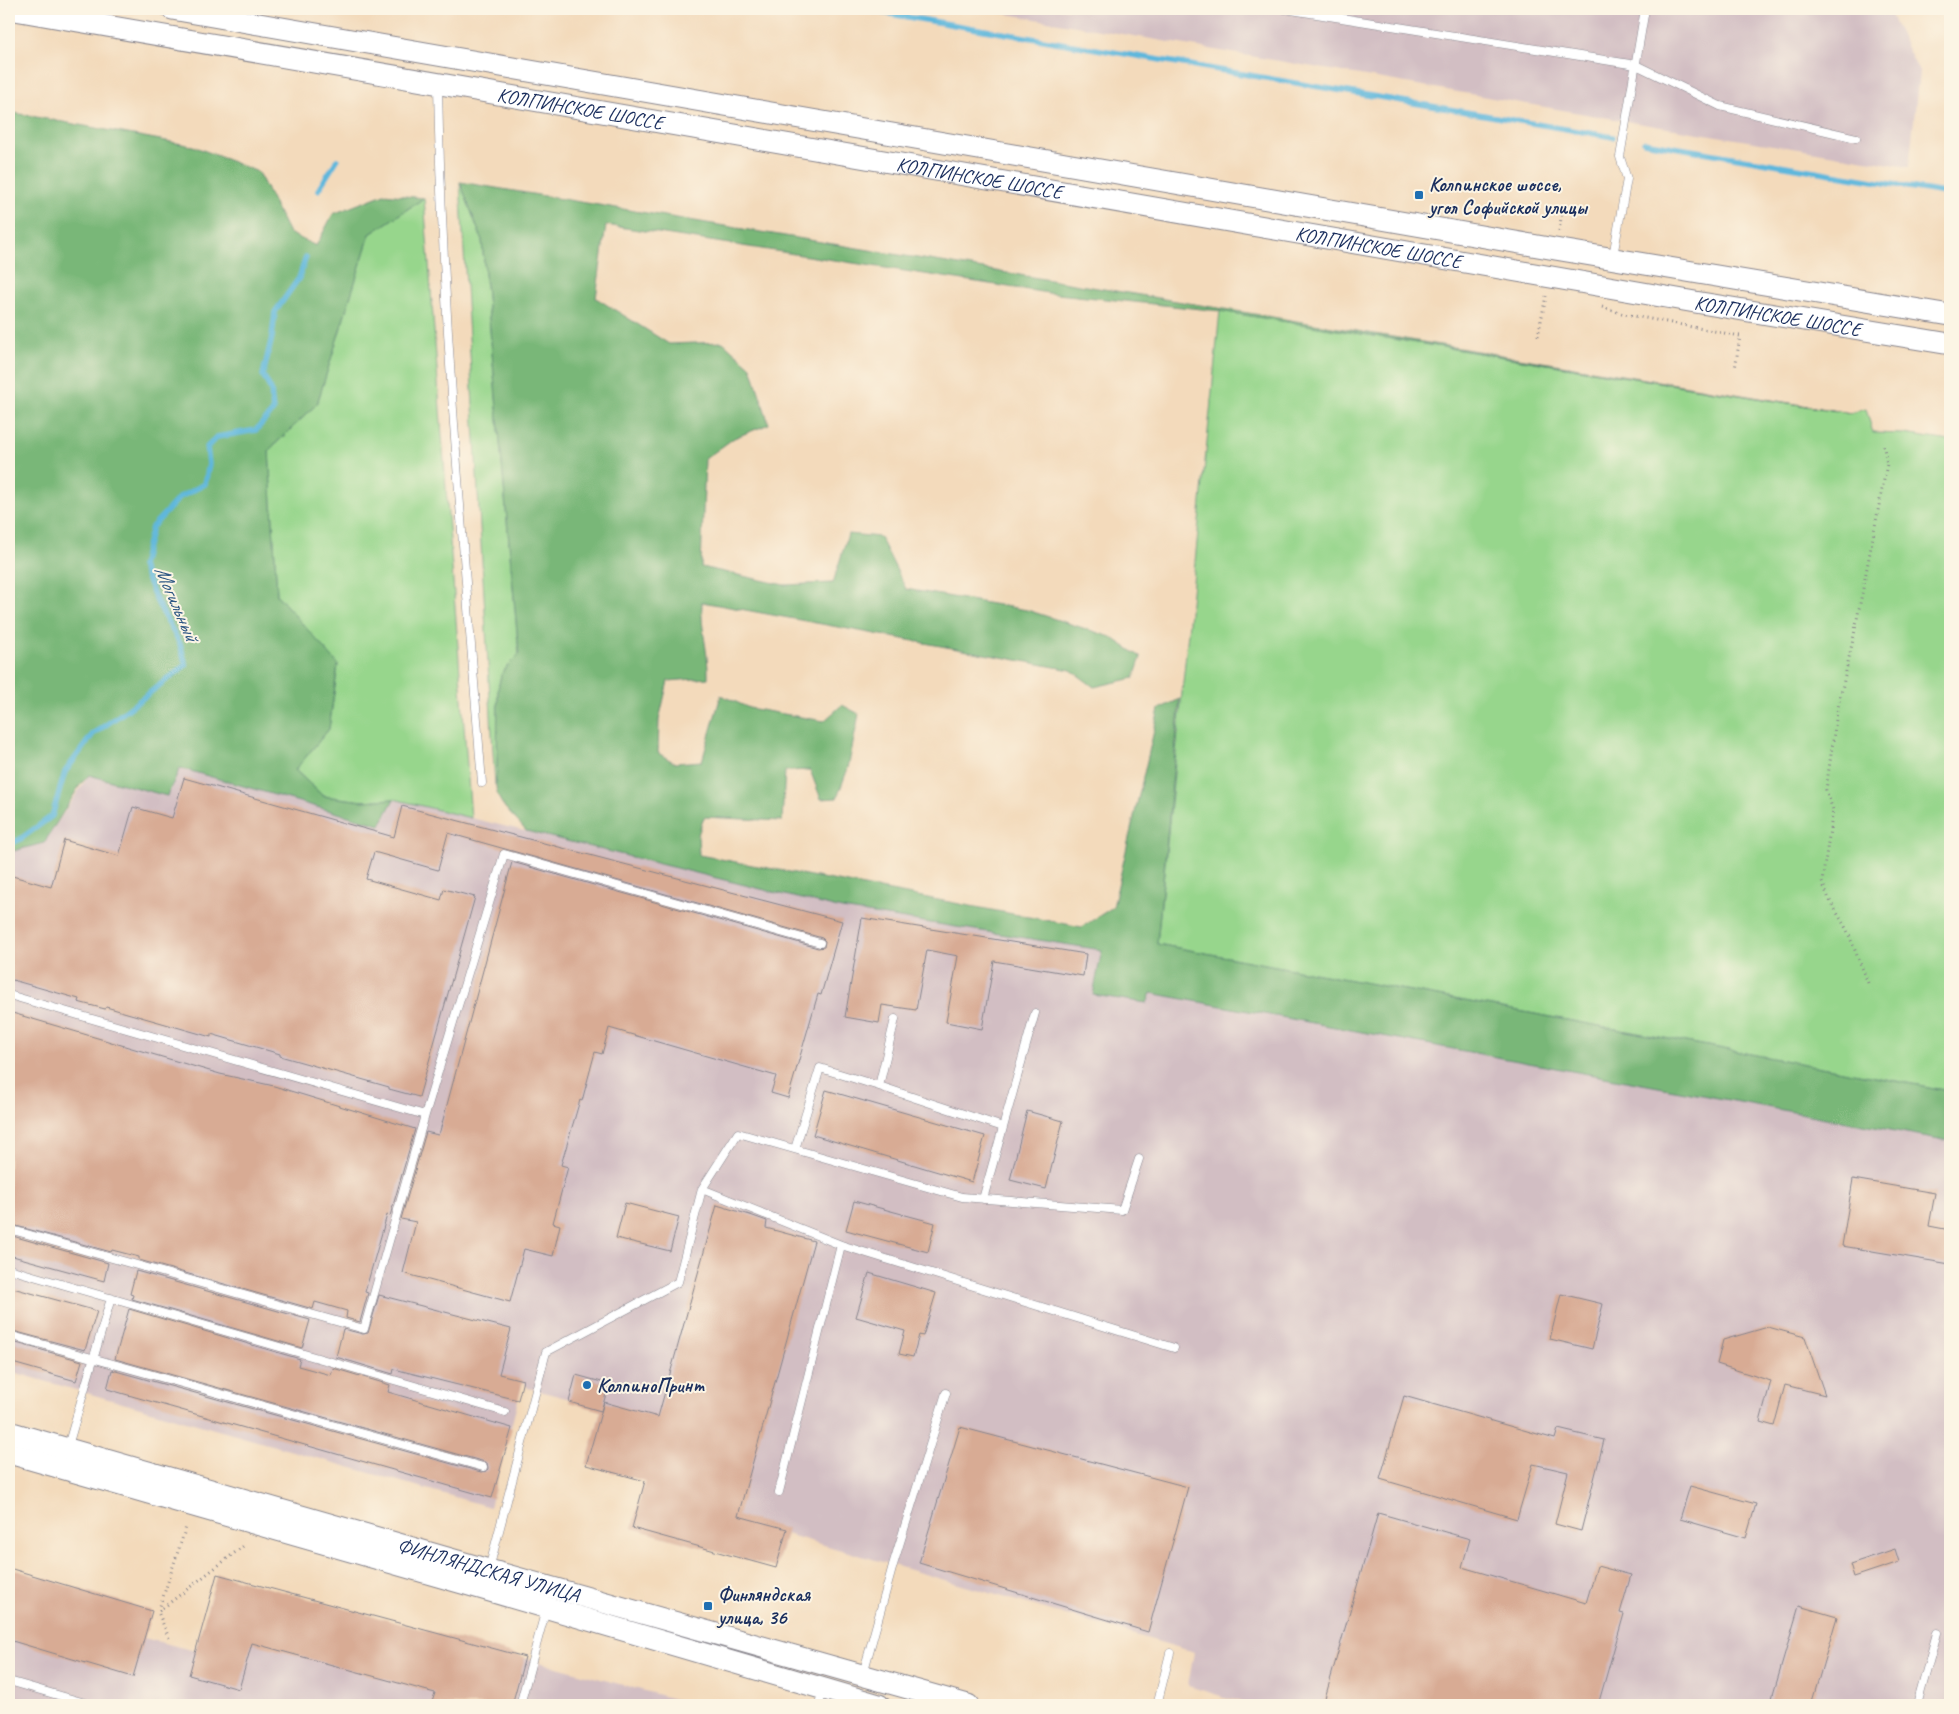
<svg xmlns="http://www.w3.org/2000/svg" width="1959" height="1714" viewBox="0 0 1959 1714" font-family="Caveat,sans-serif">
	<style>
		.industrial { fill: #d2bec3 }
		.green { fill: #97d68c; stroke: #598275 }
		.forest { fill: #79b778; stroke: #4a736b }
		.lines { fill: none; stroke-linecap: round; stroke-linejoin: round }
		.stream { stroke: #5fb7dc; stroke-width: 5.5 }
		.building { fill: #d8ab94 }
		.lane-casing { stroke: #87848c; stroke-width: 9 }
		.secondary-casing { stroke: #87848c; stroke-width: 23 }
		.path { stroke: #87848c; stroke-width: 3; stroke-dasharray: 1 4; stroke-linecap: butt }
		.lane { stroke: #fff; stroke-width: 8 }
		.secondary { stroke: #fff; stroke-width: 21 }
		.poi-dot { fill: #1f6fb2; stroke: #fcf5e5; stroke-width: 2 }
		.labels { text-anchor: middle; stroke-width: 4; stroke-linejoin: round; paint-order: stroke }
		.street-label { font-size: 20px; fill: #1b2f5e; stroke: #fcf5e5 }
		.poi-label { font-size: 20px; font-weight: bold; fill: #1b2f5e; stroke: #fcf5e5; text-anchor: start }
		.water-label { font-size: 21px; font-style: italic; fill: #2f5884; stroke: #fcf5e5 }
	</style>
	<rect width="100%" height="100%" fill="#fcf5e5"/>
	<filter id="ink" filterUnits="userSpaceOnUse"><feTurbulence type="fractalNoise" baseFrequency=".02" numOctaves="2"/><feDisplacementMap in="SourceGraphic" scale="10" xChannelSelector="R" yChannelSelector="G"/><feConvolveMatrix kernelMatrix="1 2 1 2 8 2 1 2 1" color-interpolation-filters="sRGB"/></filter>
	<filter id="wash" filterUnits="userSpaceOnUse"><feTurbulence type="fractalNoise" baseFrequency=".0096" numOctaves="4" result="noise"/><feDisplacementMap in="SourceGraphic" scale="20" xChannelSelector="R" yChannelSelector="G"/><feGaussianBlur stdDeviation="1.12" result="paint"/><feColorMatrix in="noise" values="0 0 0 0 0 0 0 0 0 0 0 0 0 0 0 0 0 1.4 0 .05"/><feComposite in="paint" operator="in"/></filter>
	<g filter="url(#wash)">
		<rect width="100%" height="100%" fill="#f3dabb"/>
		<path class="industrial" d="M 978,9 L 1888,9 L 1919,72 L 1909,167 L 1649,125 Z
			M 179,768 L 380,825 L 394,799 L 842,909 L 1102,950 L 1093,994 L 1147,1003 L 1150,993 L 1950,1141 L 1950,1705 L 1251,1705 L 1188,1686 L 1194,1652 L 893,1565 L 786,1534 L 776,1568 L 632,1528 L 645,1481 L 586,1465 L 601,1411 L 569,1402 L 570,1399 L 528,1388 L 523,1381 L 490,1507 L 9,1371 L 9,852 L 44,843 L 89,775 L 167,796 Z
			M 9,1568 L 152,1611 L 144,1638 L 195,1651 L 217,1574 L 696,1705 L 9,1705 Z"/>
		<path class="green" d="M 460,182 L 482,240 L 519,655 L 509,664 L 501,675 L 498,689 L 497,773 L 495,785 Z
			M 424,198 L 471,818 L 394,799 L 363,801 L 323,796 L 295,770 L 329,729 L 338,665 L 277,595 L 269,450 L 317,404 L 370,234 Z
			M 1220,311 L 1850,413 L 1866,409 L 1873,433 L 1904,434 L 1950,441 L 1950,1091 L 1157,944 Z"/>
		<path class="forest" d="M 9,112 L 193,146 L 258,172 L 289,233 L 316,246 L 333,214 L 384,194 L 424,198 L 370,234 L 317,404 L 269,450 L 277,595 L 338,664 L 329,729 L 295,770 L 323,796 L 363,801 L 394,799 L 380,825 L 180,768 L 167,796 L 89,775 L 80,785 L 44,843 L 9,852 Z
			M 460,182 L 1850,413 L 1220,311 L 1048,293 L 606,225 L 596,298 L 669,344 L 723,342 L 751,367 L 769,424 L 734,438 L 705,459 L 701,567 L 784,585 L 833,583 L 848,534 L 880,537 L 906,589 L 1027,610 L 1111,637 L 1141,657 L 1134,678 L 1094,687 L 1071,670 L 702,602 C 700,628 709,652 708,678 L 668,681 L 659,720 L 658,753 L 675,763 L 702,761 L 721,695 L 749,708 L 824,721 L 842,705 L 859,714 L 848,768 L 837,798 L 821,799 L 810,770 L 785,771 L 782,821 L 704,817 L 698,835 L 699,855 L 1082,927 L 1113,907 L 1159,709 L 1180,699 L 1157,944 L 1950,1091 L 1950,1141 L 1151,993 L 1147,1003 L 1093,995 L 1102,950 L 842,909 L 526,831 C 509,810 491,802 497,772 L 498,689 L 501,675 L 509,664 L 519,654 L 482,240 Z"/>
		<g class="lines">
			<path class="stream" d="M 861,9 L 1613,137
				M 1644,142 L 1950,194
				M 318,190 L 337,160
				M 9,844 L 19,840 L 52,816 L 65,772 L 93,734 L 127,710 L 186,665 L 180,644 L 157,602 L 142,566 L 152,527 L 180,497 L 205,484 L 209,464 L 207,447 L 217,437 L 256,430 L 273,411 L 271,390 L 263,375 L 272,337 L 275,312 L 299,278 L 306,257"/>
		</g>
		<g id="blocks">
			<path class="building" d="M 184,778 L 394,837 L 402,806 L 842,921 L 821,995 L 818,994 L 788,1098 L 771,1093 L 776,1076 L 609,1028 L 602,1054 L 595,1052 L 582,1101 L 580,1100 L 561,1165 L 568,1167 L 553,1223 L 560,1225 L 553,1256 L 524,1249 L 510,1302 L 403,1273 L 416,1222 L 401,1219 L 426,1132 L 438,1135 L 440,1131 L 512,862 L 818,948 L 824,947 L 825,941 L 822,938 L 448,833 L 438,870 L 374,852 L 366,879 L 441,900 L 444,889 L 475,897 L 419,1097 L 389,1089 L 389,1087 L 280,1056 L 280,1054 L 211,1034 L 211,1037 L 106,1007 L 105,1009 L 78,1002 L 79,999 L 9,979 L 9,875 L 51,887 L 64,840 L 119,856 L 133,807 L 172,818 Z
				M 862,918 L 1086,954 L 1083,976 L 994,961 L 982,1029 L 946,1022 L 958,956 L 927,950 L 916,1010 L 882,1005 L 879,1023 L 845,1017 Z
				M 9,1012 L 220,1074 L 274,1086 L 415,1129 L 390,1216 L 387,1215 L 365,1292 L 368,1293 L 360,1322 L 346,1318 L 347,1311 L 315,1302 L 313,1309 L 139,1260 L 139,1257 L 112,1250 L 111,1252 L 9,1224 Z
				M 826,1090 L 985,1136 L 972,1182 L 813,1135 Z
				M 1027,1111 L 1063,1121 L 1046,1189 L 1010,1180 Z
				M 1853,1179 L 1935,1193 L 1929,1226 L 1950,1230 L 1950,1264 L 1842,1246 Z
				M 854,1201 L 935,1223 L 928,1252 L 846,1230 Z
				M 625,1203 L 679,1217 L 670,1251 L 616,1238 Z
				M 717,1205 L 750,1215 L 767,1221 L 766,1228 L 814,1241 L 738,1516 L 787,1529 L 776,1568 L 632,1528 L 645,1481 L 586,1465 L 604,1402 L 658,1417 Z
				M 9,1235 L 108,1263 L 104,1281 L 9,1255 Z
				M 136,1271 L 310,1320 L 302,1348 L 132,1299 L 133,1295 L 130,1294 Z
				M 869,1273 L 936,1293 L 923,1336 L 919,1335 L 913,1357 L 899,1354 L 905,1331 L 856,1317 Z
				M 9,1287 L 97,1311 L 85,1350 L 9,1330 Z
				M 1561,1294 L 1603,1304 L 1592,1349 L 1550,1339 Z
				M 379,1295 L 511,1329 L 499,1374 L 523,1380 L 518,1400 L 394,1369 L 393,1374 L 336,1357 L 343,1329 L 363,1334 L 368,1333 Z
				M 129,1309 L 300,1359 L 298,1366 L 331,1375 L 333,1368 L 390,1385 L 388,1392 L 512,1428 L 492,1498 L 107,1389 L 112,1370 L 481,1472 L 487,1471 L 488,1468 L 487,1463 L 485,1462 L 115,1359 Z
				M 1768,1327 L 1805,1337 L 1825,1395 L 1785,1385 L 1774,1426 L 1760,1422 L 1771,1381 L 1717,1364 L 1723,1340 Z
				M 9,1341 L 82,1361 L 76,1381 L 9,1362 Z
				M 576,1375 L 609,1384 L 601,1411 L 569,1402 Z
				M 1404,1396 L 1555,1439 L 1558,1429 L 1604,1440 L 1581,1531 L 1555,1524 L 1568,1472 L 1533,1464 L 1517,1519 L 1380,1479 Z
				M 960,1427 L 1188,1487 L 1148,1632 L 919,1563 Z
				M 1690,1486 L 1756,1504 L 1746,1538 L 1680,1519 Z
				M 1378,1513 L 1470,1539 L 1462,1567 L 1586,1603 L 1597,1566 L 1631,1575 L 1620,1613 L 1624,1614 L 1598,1705 L 1323,1705 Z
				M 1895,1549 L 1899,1562 L 1854,1577 L 1850,1564 Z
				M 9,1568 L 152,1611 L 133,1677 L 9,1640 Z
				M 217,1574 L 525,1657 L 512,1705 L 431,1705 L 435,1693 L 252,1643 L 239,1689 L 189,1675 Z
				M 1799,1606 L 1837,1617 L 1811,1705 L 1770,1705 Z"/>
		</g>
	</g>
	<g filter="url(#ink)">
		<use href="#blocks" fill-opacity="0" stroke="#87848c" stroke-width="1"/>
		<g class="lines">
			<defs>
				<path id="lane" d="M 1285,9 L 1636,65 L 1720,106 L 1856,138
					M 438,86 C 442,319 464,551 482,783
					M 1613,256 L 1627,179 L 1620,157 L 1645,9
					M 9,995 L 425,1115
					M 879,1086 L 1003,1127
					M 795,1149 L 820,1068 L 879,1086 L 895,1019
					M 702,1189 L 738,1133 L 962,1197 L 1122,1210 L 1139,1159
					M 983,1199 L 1035,1013
					M 9,1229 L 364,1329 L 425,1115 L 504,854 L 820,943
					M 9,1269 L 505,1412
					M 9,1335 L 483,1467
					M 68,1446 L 111,1298
					M 779,1492 L 841,1245
					M 489,1569 L 546,1352 L 678,1282 L 702,1189 L 841,1245 L 1174,1348
					M 863,1674 L 893,1565 L 946,1393
					M 9,1681 L 92,1705
					M 520,1705 L 546,1609
					M 819,1705 L 823,1690
					M 1157,1705 L 1170,1653
					M 1917,1705 L 1937,1633"/>
				<g id="secondary">
					<path id="s1" d="M 9,9 L 1695,302 L 1950,344"/>
					<path d="M 172,9 L 1555,249 L 1950,315"/>
					<path id="s2" d="M 9,1432 L 489,1570 L 968,1705"/>
					<path d="M 9,1453 L 483,1589 L 879,1705"/>
				</g>
			</defs>
			<use href="#lane" class="lane-casing"/>
			<use href="#secondary" class="secondary-casing"/>
			<path class="path" d="M 1559,231 L 1562,212
				M 1602,307 L 1624,314 L 1740,336 L 1735,369
				M 1538,336 L 1546,296
				M 1868,983 L 1847,930 L 1829,899 L 1822,882 L 1833,810 L 1826,790 L 1837,712 L 1854,635 L 1887,464 L 1883,443
				M 159,1611 L 246,1544
				M 169,1638 L 158,1612 L 186,1527"/>
			<use href="#lane" class="lane"/>
			<use href="#secondary" class="secondary"/>
		</g>
	</g>
	<g class="poi-dot">
		<rect x="1414" y="190" width="10" height="10" rx="2.5"/>
		<circle cx="587" cy="1385" r="5"/>
		<rect x="703" y="1601" width="10" height="10" rx="2.5"/>
	</g>
	<g class="labels">
		<g class="street-label">
			<text dy="7" stroke="none"><textPath href="#s1" startOffset="580">КОЛПИНСКОЕ ШОССЕ</textPath></text>
			<text dy="7" stroke="none"><textPath href="#s1" startOffset="985">КОЛПИНСКОЕ ШОССЕ</textPath></text>
			<text dy="7" stroke="none"><textPath href="#s1" startOffset="1390">КОЛПИНСКОЕ ШОССЕ</textPath></text>
			<text dy="7" stroke="none"><textPath href="#s1" startOffset="1795">КОЛПИНСКОЕ ШОССЕ</textPath></text>
			<text dy="7" stroke="none"><textPath href="#s2" startOffset="499">ФИНЛЯНДСКАЯ УЛИЦА</textPath></text>
		</g>
		<g class="poi-label">
			<text x="1429" y="191">Колпинское шоссе,<tspan x="1429" dy="23">угол Софийской улицы</tspan></text>
			<text x="597" y="1392">КолпиноПринт</text>
			<text x="718" y="1601">Финляндская<tspan x="718" dy="23">улица, 36</tspan></text>
		</g>
		<g class="water-label">
			<text transform="translate(177 603) rotate(66)" y="7">Могильный</text>
		</g>
	</g>
	<rect width="1959" height="1714" fill="none" stroke="#fcf5e5" stroke-width="30"/>
</svg>
